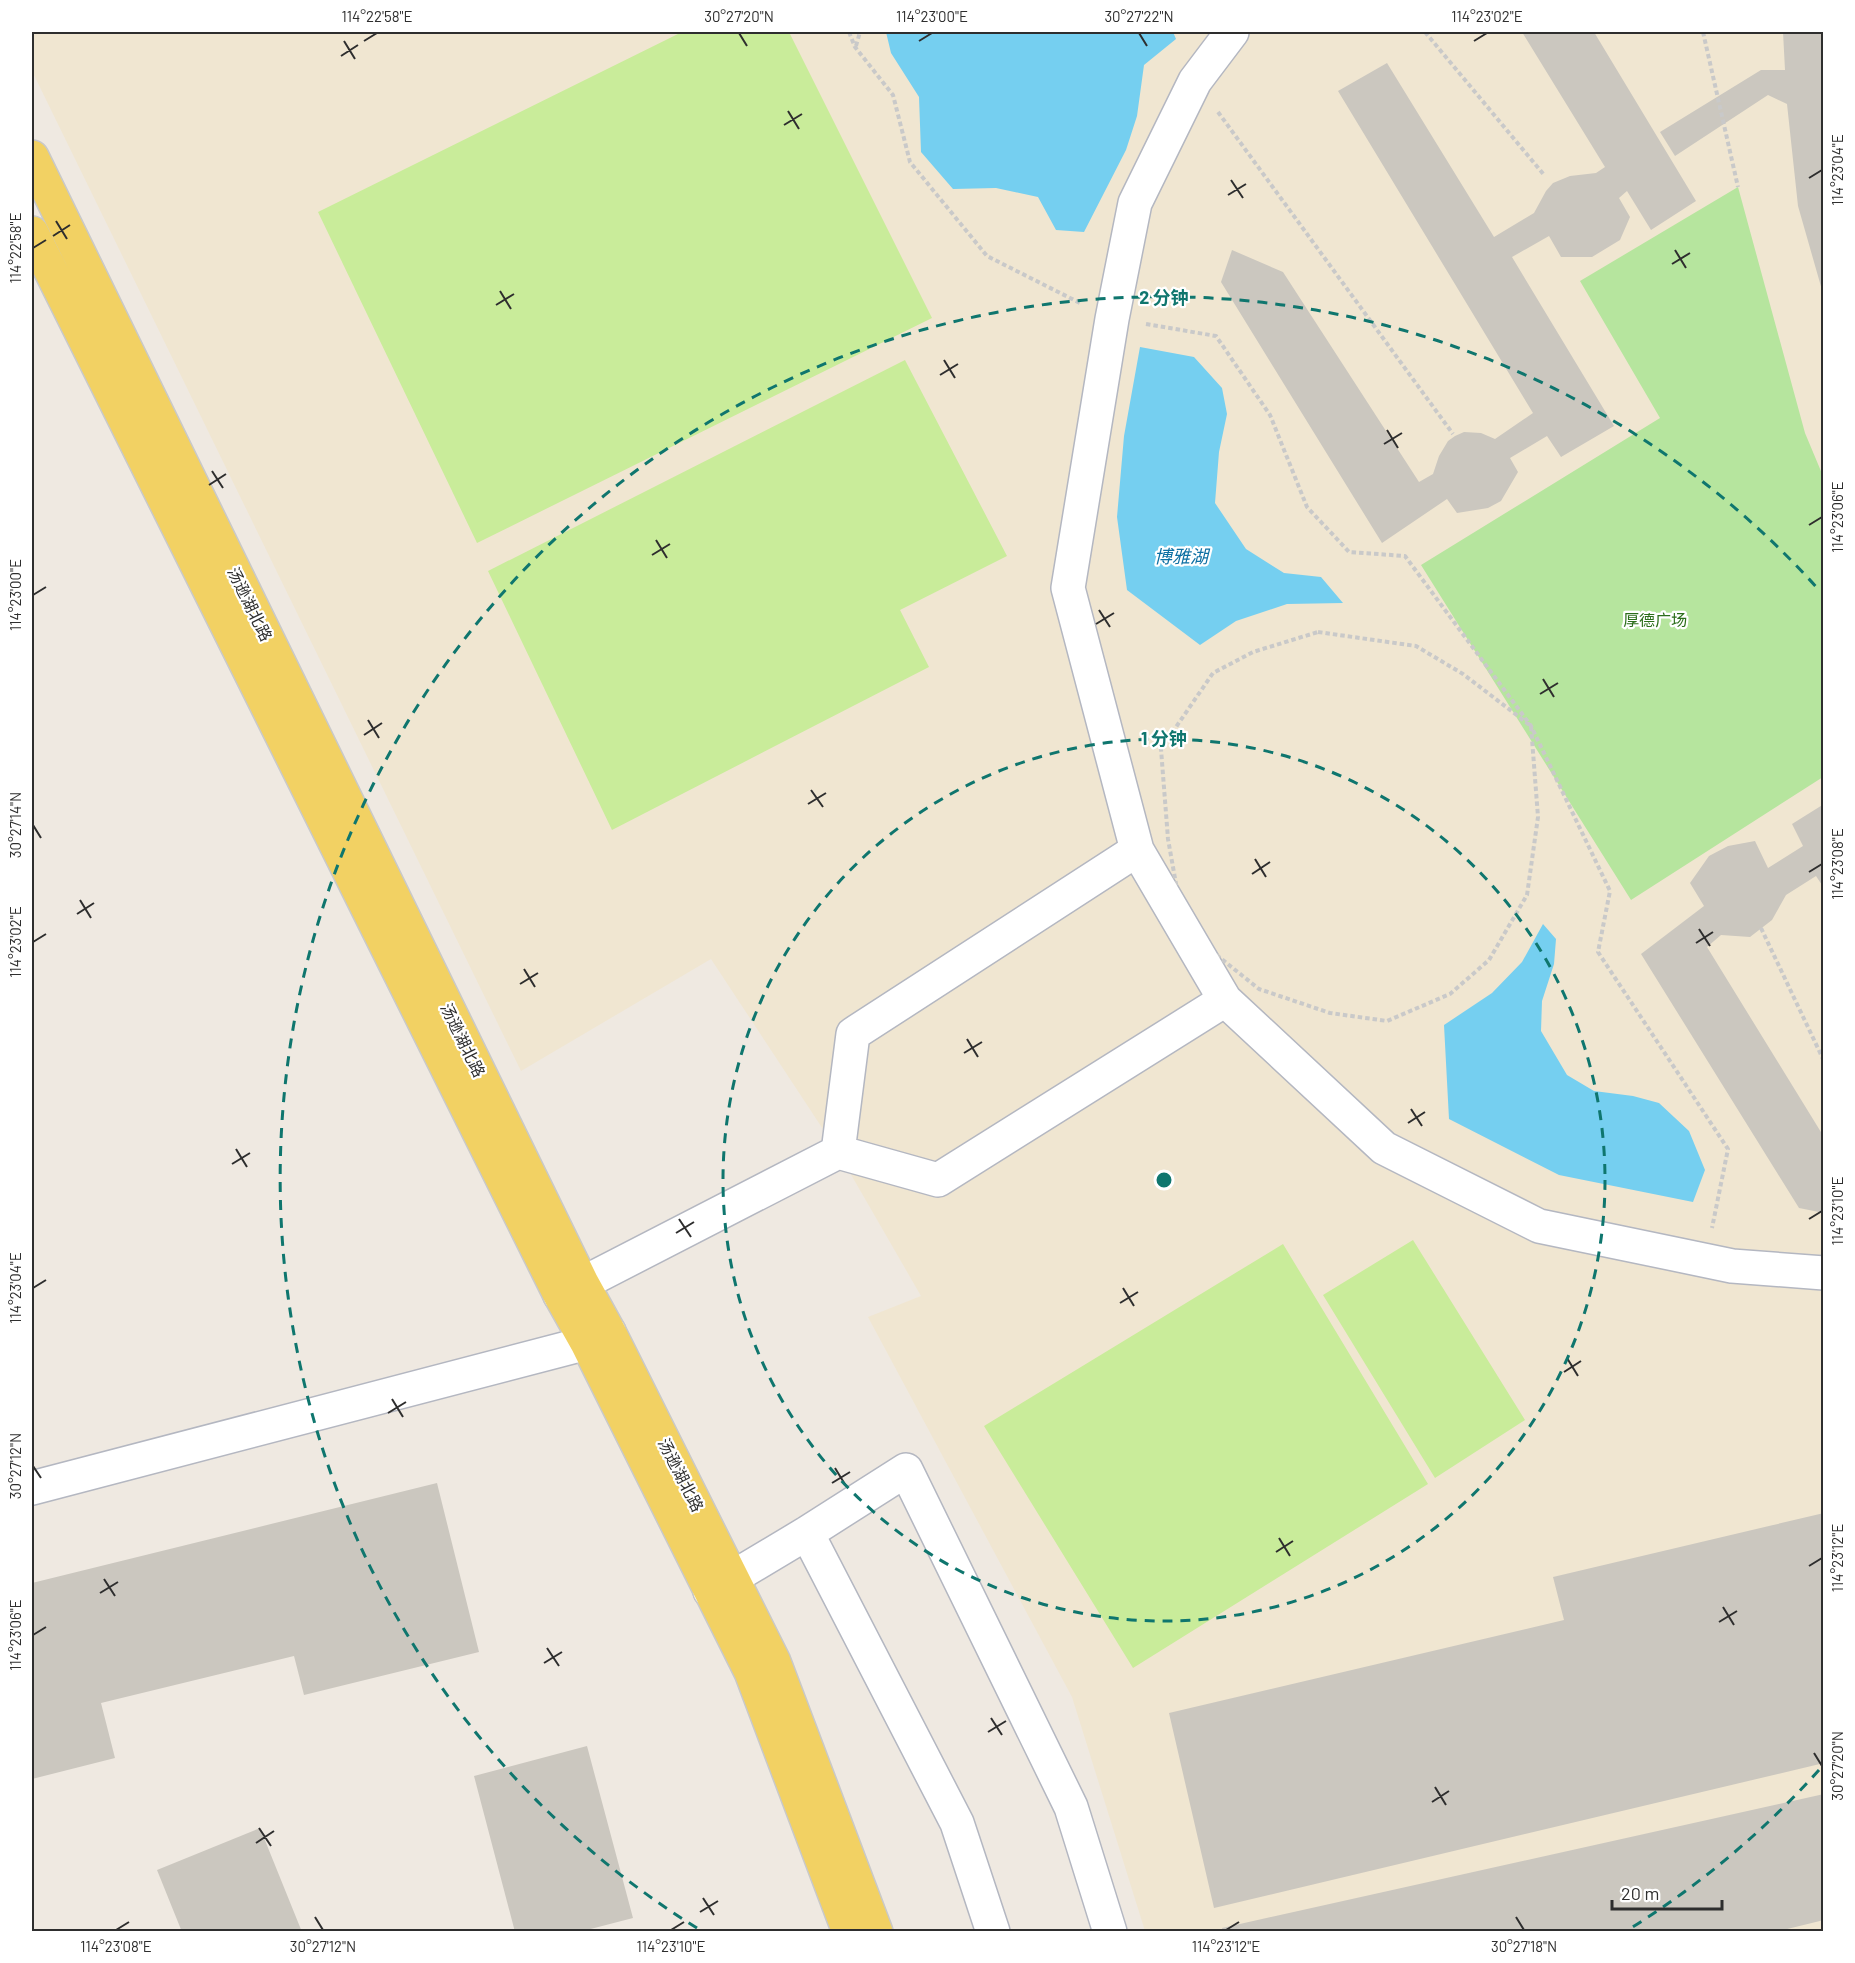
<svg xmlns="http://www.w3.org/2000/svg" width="1855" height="1963" viewBox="0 0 1855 1963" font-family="Barlow,'Noto Sans SC',sans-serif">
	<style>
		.education { fill: #f0e6d1 }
		.green { fill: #b6e59e }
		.pitch { fill: #c9ec9a }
		.water { fill: #75cff0 }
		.building { fill: #cbc7bf }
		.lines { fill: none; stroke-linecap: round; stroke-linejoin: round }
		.minor-casing { stroke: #b4b7c1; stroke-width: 36 }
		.major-casing { stroke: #c9c9c9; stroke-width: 36 }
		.path { stroke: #c9c9c9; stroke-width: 4; stroke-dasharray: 4.5 3; stroke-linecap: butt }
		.minor { stroke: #fff; stroke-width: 33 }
		.major { stroke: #f2d163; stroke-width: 33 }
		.ticks { fill: none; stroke: #2e2e2e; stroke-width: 2 }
		.ring { fill: none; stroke: #0f766e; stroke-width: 3; stroke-dasharray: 10 8 }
		.labels { text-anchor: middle; stroke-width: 4.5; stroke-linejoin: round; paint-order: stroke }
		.street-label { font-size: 16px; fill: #2e2e2e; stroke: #fff }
		.park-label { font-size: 16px; fill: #2c6e1b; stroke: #fff }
		.water-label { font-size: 18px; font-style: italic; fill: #0d6fa3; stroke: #fff }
		.centre { fill: #0f766e; stroke: #fff; stroke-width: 3 }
		.ring-label { font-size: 18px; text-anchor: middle; font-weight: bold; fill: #0f766e; stroke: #fff; stroke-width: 4.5; stroke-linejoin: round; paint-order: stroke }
		.neatline { fill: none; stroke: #2e2e2e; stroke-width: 2 }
		.ticks-label { font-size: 15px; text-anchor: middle; fill: #2e2e2e }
	</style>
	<rect width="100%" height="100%" fill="#efe9e1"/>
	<path class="education" d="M 32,32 L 1823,32 L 1823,1931 L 1145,1931 L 1072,1697 L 868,1317 L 921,1296 L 838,1152 L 711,959 L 521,1071 L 32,71 Z"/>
	<path class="green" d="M 1738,187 L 1805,433 L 1823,476 L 1823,777 L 1631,900 L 1421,565 L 1660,418 L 1580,281 Z"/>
	<path class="pitch" d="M 682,32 L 789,32 L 932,318 L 477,543 L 318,212 Z
		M 905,360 L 1007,556 L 900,610 L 929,667 L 612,830 L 488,571 Z
		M 1413,1240 L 1525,1420 L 1435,1478 L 1323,1295 Z
		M 1283,1244 L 1428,1484 L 1133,1668 L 984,1426 Z"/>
	<path class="water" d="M 886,32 L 1173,32 L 1176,39 L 1144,65 L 1137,116 L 1126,150 L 1084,232 L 1056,230 L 1038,197 L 996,188 L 953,189 L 921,152 L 919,97 L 891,53 Z
		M 1140,347 L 1194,357 L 1222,388 L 1227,414 L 1219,452 L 1215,503 L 1246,549 L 1284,573 L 1321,577 L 1343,603 L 1287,604 L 1236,621 L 1200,645 L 1127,590 L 1117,517 L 1124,436 Z
		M 1543,924 L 1556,939 L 1554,964 L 1542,1001 L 1541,1031 L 1567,1075 L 1594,1091 L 1633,1096 L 1659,1103 L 1689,1131 L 1705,1170 L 1693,1202 L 1559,1175 L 1449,1119 L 1444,1025 L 1492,993 L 1522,962 Z"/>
	<path class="building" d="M 1522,32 L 1594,32 L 1696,201 L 1651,230 L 1627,191 L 1619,198 L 1630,217 L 1620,240 L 1592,257 L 1561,257 L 1549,236 L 1512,257 L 1614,426 L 1561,457 L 1547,436 L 1510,458 L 1518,472 L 1501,501 L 1488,508 L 1457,513 L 1447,499 L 1382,543 L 1221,282 L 1232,250 L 1283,272 L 1419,482 L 1433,474 L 1439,456 L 1448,441 L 1455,436 L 1464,432 L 1481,433 L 1495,439 L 1533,413 L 1338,91 L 1387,63 L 1494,237 L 1534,213 L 1546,191 L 1553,183 L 1570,176 L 1596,173 L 1605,167 Z
		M 1783,32 L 1824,33 L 1824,297 L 1798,206 L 1787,104 L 1768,95 L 1675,156 L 1660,132 L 1761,70 L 1785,70 Z
		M 1824,804 L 1824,888 L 1816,876 L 1786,895 L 1772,920 L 1750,937 L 1721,935 L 1707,947 L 1824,1137 L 1824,1213 L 1799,1208 L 1641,954 L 1704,906 L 1690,883 L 1709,856 L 1728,846 L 1755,841 L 1768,868 L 1803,846 L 1792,824 Z
		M 437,1483 L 479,1652 L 304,1695 L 294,1656 L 101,1703 L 115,1758 L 32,1779 L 32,1583 Z
		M 1824,1513 L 1824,1763 L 1214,1908 L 1169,1713 L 1564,1620 L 1553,1577 Z
		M 587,1746 L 633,1918 L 579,1932 L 515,1932 L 474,1776 Z
		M 1824,1794 L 1824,1920 L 1775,1932 L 1223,1932 L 1222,1928 Z
		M 260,1828 L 302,1932 L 182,1932 L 157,1870 Z"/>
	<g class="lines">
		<defs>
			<path id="minor" d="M 1232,32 L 1195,81 L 1135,203 L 1112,319 L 1068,588 L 1137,850 L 1225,1000 L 1384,1148 L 1539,1226 L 1732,1266 L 1824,1273
				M 1137,850 L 853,1034 L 838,1152 L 938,1180 L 1225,1000
				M 560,1295 L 838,1152
				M 32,1488 L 587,1343 L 609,1332
				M 807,1533 L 957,1823 L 993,1932
				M 710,1591 L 807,1533 L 906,1470 L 1071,1807 L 1110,1932"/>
			<path id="major" d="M 32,157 L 582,1283 L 609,1332 L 774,1662 L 876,1932
				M 32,233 L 560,1295 L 587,1343 L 751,1672 L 849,1932"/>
		</defs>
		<use href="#minor" class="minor-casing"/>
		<use href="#major" class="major-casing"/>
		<path class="path" d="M 849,32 L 855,47 L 893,95 L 910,162 L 987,256 L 1080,303
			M 1425,32 L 1545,176
			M 1703,32 L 1738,187
			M 856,46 L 860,32
			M 1218,112 L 1453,434
			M 1146,324 L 1216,336 L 1270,415 L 1307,507 L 1349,552 L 1405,556 L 1531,726 L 1610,891 L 1598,952 L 1728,1149 L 1712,1228
			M 1318,632 L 1416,646 L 1463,674 L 1531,726 L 1538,817 L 1527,895 L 1489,960 L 1450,994 L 1387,1021 L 1330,1013 L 1259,989 L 1184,929 L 1168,839 L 1161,749 L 1213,673 L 1253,652 Z
			M 1761,928 L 1824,1061"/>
		<use href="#minor" class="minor"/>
		<use href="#major" class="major"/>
	</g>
	<path class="ticks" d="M 739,33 L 747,46M 1139,33 L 1147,46M 344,41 L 355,59M 364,41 L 377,33M 919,41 L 932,33M 1474,41 L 1487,33M 341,56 L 358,45M 788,111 L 799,129M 784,125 L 802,114M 1809,178 L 1822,170M 1231,180 L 1243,198M 1228,195 L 1246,184M 56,221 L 67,239M 53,236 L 70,225M 33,248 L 46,240M 1675,250 L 1686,268M 1672,264 L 1690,253M 500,291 L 511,309M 496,305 L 514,294M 944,360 L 955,378M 940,375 L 958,364M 1387,430 L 1398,448M 1384,444 L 1402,433M 212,471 L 223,488M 209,485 L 226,474M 1809,525 L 1822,517M 656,540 L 667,558M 652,555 L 670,544M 33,595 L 46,587M 1099,610 L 1110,627M 1096,624 L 1114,613M 1543,679 L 1554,697M 1540,694 L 1558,683M 368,720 L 379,738M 364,735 L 382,723M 811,790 L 823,807M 808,804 L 826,793M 33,825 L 41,838M 1255,859 L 1266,877M 1809,872 L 1822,864M 1252,874 L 1270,862M 80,900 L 91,918M 77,914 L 94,903M 1699,929 L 1710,946M 33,942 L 46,934M 1696,943 L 1713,932M 524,969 L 535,987M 520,984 L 538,973M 967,1039 L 978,1057M 964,1053 L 982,1042M 1411,1109 L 1422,1126M 1408,1123 L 1425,1112M 236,1149 L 247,1167M 232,1164 L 250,1153M 679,1219 L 691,1237M 1809,1219 L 1822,1211M 676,1233 L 694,1222M 33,1288 L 46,1280M 1123,1288 L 1134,1306M 1120,1303 L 1138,1292M 1567,1358 L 1578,1376M 1564,1372 L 1581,1361M 392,1399 L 403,1417M 388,1413 L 406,1402M 33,1466 L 41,1478M 835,1468 L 846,1486M 832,1483 L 850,1472M 1279,1538 L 1290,1556M 1276,1552 L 1293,1541M 1809,1566 L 1822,1558M 104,1579 L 115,1596M 100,1593 L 118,1582M 1723,1607 L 1734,1625M 1719,1622 L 1737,1611M 33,1635 L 46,1627M 547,1648 L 559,1666M 544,1663 L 562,1652M 991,1718 L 1002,1735M 988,1732 L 1006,1721M 1814,1753 L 1822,1766M 1435,1787 L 1446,1805M 1432,1802 L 1449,1791M 259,1828 L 271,1846M 256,1843 L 274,1831M 703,1898 L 714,1915M 700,1912 L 718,1901M 315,1917 L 323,1930M 1516,1917 L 1524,1930M 116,1930 L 129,1922M 671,1930 L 684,1922M 1226,1930 L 1239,1922"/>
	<g class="ring">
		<circle cx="1164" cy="1180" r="441"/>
		<path d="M1819 1770A882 882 0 0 1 1631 1928M697 1928A882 882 0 1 1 1819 590"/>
	</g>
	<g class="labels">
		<g class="street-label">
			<text transform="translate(250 604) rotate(64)" y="6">汤逊湖北路</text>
			<text transform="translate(463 1040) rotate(64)" y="6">汤逊湖北路</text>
			<text transform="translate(681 1475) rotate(63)" y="6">汤逊湖北路</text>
		</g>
		<g class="park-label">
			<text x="1655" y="626">厚德广场</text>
		</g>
		<g class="water-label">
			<text x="1181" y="563">博雅湖</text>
		</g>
	</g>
	<circle cx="1164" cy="1180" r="9" class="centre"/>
	<g class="ring-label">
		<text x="1164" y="304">2 分钟</text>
		<text x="1164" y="745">1 分钟</text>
	</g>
	<rect width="1855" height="1963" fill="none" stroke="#ffffff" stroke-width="66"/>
	<path d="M1612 1900v9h110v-9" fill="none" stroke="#2e2e2e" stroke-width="3"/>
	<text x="1621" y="1900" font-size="18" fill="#2e2e2e" stroke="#ffffff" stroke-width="4.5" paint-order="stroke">20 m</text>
	<rect x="33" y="33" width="1789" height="1897" class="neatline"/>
	<g class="ticks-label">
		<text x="377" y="22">114°22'58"E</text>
		<text x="739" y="22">30°27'20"N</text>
		<text x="932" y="22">114°23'00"E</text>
		<text x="1139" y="22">30°27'22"N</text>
		<text x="1487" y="22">114°23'02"E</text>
		<text transform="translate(1838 170) rotate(-90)" y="5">114°23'04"E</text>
		<text transform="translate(16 248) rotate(-90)" y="5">114°22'58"E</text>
		<text transform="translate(1838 517) rotate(-90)" y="5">114°23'06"E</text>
		<text transform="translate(16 595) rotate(-90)" y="5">114°23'00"E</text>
		<text transform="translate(16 825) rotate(-90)" y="5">30°27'14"N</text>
		<text transform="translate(1838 864) rotate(-90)" y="5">114°23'08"E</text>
		<text transform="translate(16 942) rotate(-90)" y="5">114°23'02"E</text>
		<text transform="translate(1838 1211) rotate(-90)" y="5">114°23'10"E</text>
		<text transform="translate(16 1288) rotate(-90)" y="5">114°23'04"E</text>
		<text transform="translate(16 1466) rotate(-90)" y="5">30°27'12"N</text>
		<text transform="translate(1838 1558) rotate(-90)" y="5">114°23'12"E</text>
		<text transform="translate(16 1635) rotate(-90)" y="5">114°23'06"E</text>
		<text transform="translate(1838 1766) rotate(-90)" y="5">30°27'20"N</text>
		<text x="116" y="1952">114°23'08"E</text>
		<text x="323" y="1952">30°27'12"N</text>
		<text x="671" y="1952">114°23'10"E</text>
		<text x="1226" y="1952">114°23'12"E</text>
		<text x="1524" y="1952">30°27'18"N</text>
	</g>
</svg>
